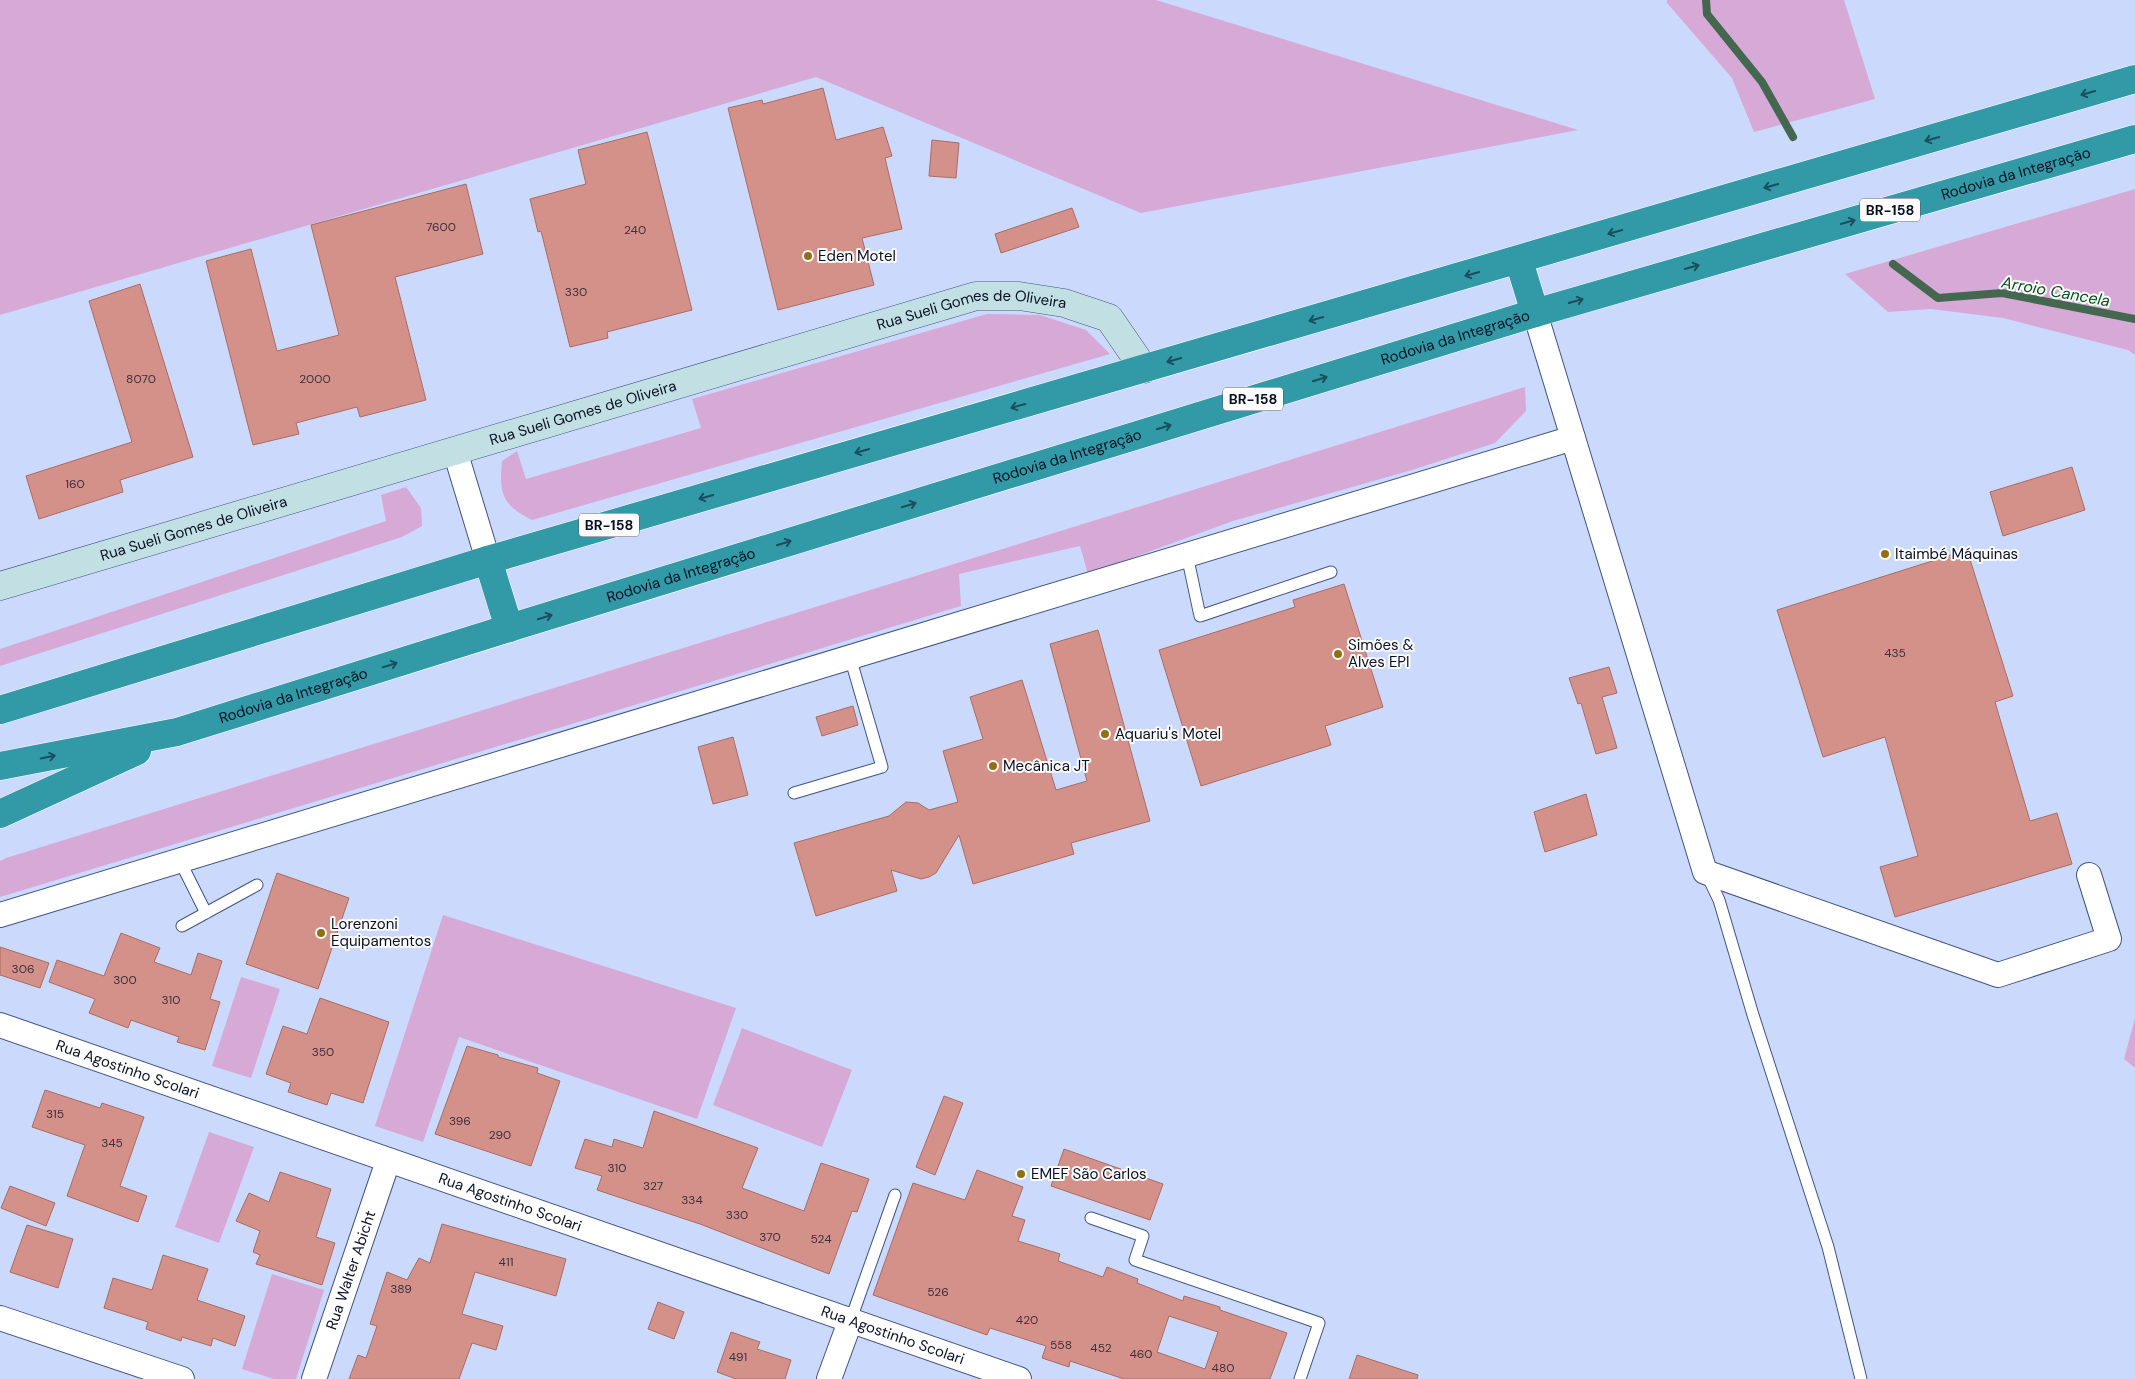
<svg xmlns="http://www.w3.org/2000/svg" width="2135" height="1379" viewBox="0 0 2135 1379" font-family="'DM Sans',sans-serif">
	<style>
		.green { fill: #d6a9d6 }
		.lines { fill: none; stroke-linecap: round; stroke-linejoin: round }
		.stream { stroke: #44684f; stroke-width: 8 }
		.building { fill: #d49189; stroke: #ab6b64; fill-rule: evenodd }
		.lane-casing { stroke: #405383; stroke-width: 13 }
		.street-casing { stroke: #405383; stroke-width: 26 }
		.secondary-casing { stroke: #405383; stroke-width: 29 }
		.highway-casing { stroke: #fff; stroke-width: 29 }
		.lane { stroke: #fff; stroke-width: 11 }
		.street { stroke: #fff; stroke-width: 24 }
		.secondary { stroke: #c2e0e4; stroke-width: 28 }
		.highway { stroke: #3299a6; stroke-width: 28 }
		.oneway { stroke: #1b4e5e }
		.poi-dot { fill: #917015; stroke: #fbfbfb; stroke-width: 2 }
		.labels { text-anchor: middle; stroke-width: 4; stroke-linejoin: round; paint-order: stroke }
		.number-label { font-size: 12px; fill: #3c303c }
		.shield { fill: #fbfbfb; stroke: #525664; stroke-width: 1 }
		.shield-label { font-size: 14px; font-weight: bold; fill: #091023 }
		.street-label { font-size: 15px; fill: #091023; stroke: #fbfbfb }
		.poi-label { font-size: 15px; fill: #091023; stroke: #fbfbfb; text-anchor: start }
		.water-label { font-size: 16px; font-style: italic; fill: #045219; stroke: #fbfbfb }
	</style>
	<rect width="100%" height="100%" fill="#cbdafc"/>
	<path class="green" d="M 0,0 L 1156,0 L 1578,130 L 1141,213 L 816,77 L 0,315 Z
		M 1667,0 L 1844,0 L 1875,99 L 1754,132 L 1732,78 L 1667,3 Z
		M 2135,189 L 2135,355 L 2128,350 L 2003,318 L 1931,309 L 1888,312 L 1845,274 Z
		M 987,314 L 1040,315 L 1086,330 L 1110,354 L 532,520 C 502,505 499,494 502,461 L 517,451 L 526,479 L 701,428 L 692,399 Z
		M 1525,387 L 1526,411 L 1495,443 L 1412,470 L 1233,521 L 1088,574 L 1080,546 L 959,574 L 961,606 L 0,897 L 0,861 L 6,858 Z
		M 406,487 L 421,508 L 422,526 L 402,537 L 0,666 L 0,649 L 386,521 L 381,495 Z
		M 443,915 L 736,1008 L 697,1119 L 459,1037 L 423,1142 L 375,1126 Z
		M 241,977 L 280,989 L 251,1078 L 212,1066 Z
		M 2135,1018 L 2135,1068 L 2124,1059 Z
		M 742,1028 L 852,1070 L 822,1147 L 713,1105 Z
		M 209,1132 L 254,1147 L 219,1243 L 175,1227 Z
		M 272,1274 L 324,1290 L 296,1379 L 274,1379 L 242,1369 Z"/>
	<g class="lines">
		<path class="stream" d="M 1706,0 L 1707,14 L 1762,82 L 1793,137
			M 1893,264 L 1938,298 L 2002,293 L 2135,319"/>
	</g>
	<path class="building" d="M 823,88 L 836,140 L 883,127 L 892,156 L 885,158 L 902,229 L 862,238 L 874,285 L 778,310 L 728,108 L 762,100 L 763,104 Z
		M 647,132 L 692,310 L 607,332 L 608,338 L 570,347 L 541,231 L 538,232 L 530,199 L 586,184 L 578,150 Z
		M 932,140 L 959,143 L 956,178 L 929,176 Z
		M 466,184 L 483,254 L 395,277 L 426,400 L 360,417 L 357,407 L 296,423 L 299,434 L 253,445 L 206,261 L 251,249 L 277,351 L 339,335 L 311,225 Z
		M 1072,208 L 1079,227 L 1001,253 L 995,234 Z
		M 140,284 L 193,457 L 120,480 L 123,492 L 39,519 L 26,476 L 132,442 L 89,301 Z
		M 2072,467 L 2085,510 L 2003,536 L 1990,492 Z
		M 1967,550 L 2013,696 L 1995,702 L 2030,821 L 2057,813 L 2072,864 L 1895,917 L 1880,867 L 1918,856 L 1885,737 L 1823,757 L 1777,610 Z
		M 1344,584 L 1383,707 L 1325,726 L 1331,745 L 1201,786 L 1159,650 L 1295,607 L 1293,600 Z
		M 1098,630 L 1150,821 L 1071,843 L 1074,854 L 973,884 L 959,835 L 936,873 L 929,877 L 921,879 L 891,870 L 897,891 L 816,916 L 794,843 L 889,816 L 906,802 L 918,803 L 929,810 L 958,802 L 943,751 L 983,739 L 970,697 L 1022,680 L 1056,790 L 1087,781 L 1050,644 Z
		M 1609,667 L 1617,693 L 1602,697 L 1617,748 L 1596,754 L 1581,703 L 1578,704 L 1569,678 Z
		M 853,706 L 858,725 L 822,736 L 816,717 Z
		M 733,737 L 748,795 L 713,804 L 698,747 Z
		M 1586,794 L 1597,835 L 1545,852 L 1534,812 Z
		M 277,873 L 349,898 L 318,989 L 246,964 Z
		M 121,933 L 160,948 L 154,962 L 191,975 L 198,953 L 222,961 L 210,999 L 220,1002 L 205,1050 L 177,1042 L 179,1037 L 131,1020 L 128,1028 L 89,1013 L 95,999 L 49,982 L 57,960 L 104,976 Z
		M 0,947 L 49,963 L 40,988 L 0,975 Z
		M 320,998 L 389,1022 L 363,1103 L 331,1093 L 327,1105 L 288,1092 L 291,1083 L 266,1074 L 283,1026 L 307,1034 Z
		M 467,1046 L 498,1055 L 498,1057 L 538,1068 L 537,1073 L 560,1081 L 531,1166 L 435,1134 Z
		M 45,1090 L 100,1108 L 102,1103 L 144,1117 L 120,1186 L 147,1196 L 138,1222 L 67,1196 L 85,1145 L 32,1127 Z
		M 944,1096 L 963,1103 L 935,1175 L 916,1167 Z
		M 654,1111 L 758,1148 L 742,1188 L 804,1211 L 821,1163 L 869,1179 L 857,1212 L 852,1211 L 829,1274 L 700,1224 L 597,1190 L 602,1176 L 575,1168 L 585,1139 L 612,1147 L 614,1139 L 643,1148 Z
		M 1064,1149 L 1163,1184 L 1150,1220 L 1051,1186 Z
		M 977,1170 L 1023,1187 L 1012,1216 L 1025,1220 L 1018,1241 L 1060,1254 L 1058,1261 L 1103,1277 L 1107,1267 L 1138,1279 L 1137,1283 L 1183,1301 L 1184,1296 L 1220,1307 L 1220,1310 L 1287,1333 L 1270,1379 L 1124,1379 L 1070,1361 L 1069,1367 L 1042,1358 L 1046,1346 L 990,1328 L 987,1335 L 873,1295 L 913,1183 L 965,1200 ZM 1169,1316 L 1218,1332 L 1205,1369 L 1157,1352 Z
		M 280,1172 L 331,1189 L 316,1237 L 335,1243 L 322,1285 L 256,1264 L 260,1255 L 253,1252 L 260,1231 L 236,1221 L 249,1193 L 269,1202 Z
		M 10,1186 L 55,1203 L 46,1226 L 1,1208 Z
		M 442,1224 L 566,1259 L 556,1296 L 475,1272 L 462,1314 L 503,1326 L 496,1350 L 472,1343 L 459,1379 L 349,1379 L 358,1355 L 366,1358 L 377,1326 L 370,1324 L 387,1272 L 407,1280 L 419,1258 L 430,1263 Z
		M 27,1225 L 73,1239 L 58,1288 L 10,1272 Z
		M 163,1255 L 208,1269 L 197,1300 L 245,1316 L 235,1346 L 213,1338 L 211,1346 L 182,1337 L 181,1341 L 146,1329 L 148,1322 L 104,1308 L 113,1278 L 152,1290 Z
		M 658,1302 L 684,1312 L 674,1339 L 648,1329 Z
		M 731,1332 L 760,1342 L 757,1349 L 791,1360 L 785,1379 L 736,1379 L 717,1372 Z
		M 1357,1355 L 1418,1375 L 1417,1379 L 1349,1379 Z"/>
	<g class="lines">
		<defs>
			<path id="lane" d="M 1187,555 L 1200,616 L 1331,572
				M 794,793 L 882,767 L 850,657
				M 180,861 L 206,913
				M 1707,875 L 1719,900 L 1753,1015 L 1828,1247 L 1861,1379
				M 182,926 L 257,885
				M 1091,1218 L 1143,1236 L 1135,1260 L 1319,1323 L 1300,1379
				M 851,1319 L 895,1195"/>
			<g id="street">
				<path d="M 1535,313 L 1705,872 L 1998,975 L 2109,939 L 2089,875"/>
				<path d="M 455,451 L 488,560"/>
				<path d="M 0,915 L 1573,438"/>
				<path id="s1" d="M 0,1025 L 1019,1379"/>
				<path d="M 0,1318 L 182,1379"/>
				<path id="s2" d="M 314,1379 L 388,1161"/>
				<path d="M 829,1379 L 851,1319"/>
			</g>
			<g id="secondary">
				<path id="s3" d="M 0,586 L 976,296 L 1019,296 L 1064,303 L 1109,318 L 1144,369"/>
			</g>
			<g id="highway">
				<path d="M 1519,261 L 1535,313"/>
				<path d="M 488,560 L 509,628"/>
				<path d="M 0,710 L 488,560 L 2135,79"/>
				<path id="s4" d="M 0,766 L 177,732 L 509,628 L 1535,313 L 2135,139"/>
				<path d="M 0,814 L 137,751"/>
			</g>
		</defs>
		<use href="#lane" class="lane-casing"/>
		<use href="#street" class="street-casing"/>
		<use href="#secondary" class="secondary-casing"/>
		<use href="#highway" class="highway-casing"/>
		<use href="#lane" class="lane"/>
		<use href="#street" class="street"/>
		<use href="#secondary" class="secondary"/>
		<use href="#highway" class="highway"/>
	</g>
	<defs><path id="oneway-shaft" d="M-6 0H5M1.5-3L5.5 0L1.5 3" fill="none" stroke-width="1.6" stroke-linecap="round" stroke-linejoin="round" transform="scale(1.25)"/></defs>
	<g class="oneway">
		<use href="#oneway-shaft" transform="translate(2088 93) rotate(164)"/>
		<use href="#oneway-shaft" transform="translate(1932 139) rotate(164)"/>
		<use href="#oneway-shaft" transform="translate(1771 186) rotate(164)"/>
		<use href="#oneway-shaft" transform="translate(1848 222) rotate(-16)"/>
		<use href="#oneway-shaft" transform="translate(1615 232) rotate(164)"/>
		<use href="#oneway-shaft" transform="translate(1692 267) rotate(-16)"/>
		<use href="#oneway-shaft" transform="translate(1472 274) rotate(164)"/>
		<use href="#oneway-shaft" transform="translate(1576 301) rotate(-16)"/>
		<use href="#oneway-shaft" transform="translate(1316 319) rotate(164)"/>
		<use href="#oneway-shaft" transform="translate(1174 360) rotate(164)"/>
		<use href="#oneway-shaft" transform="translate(1320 379) rotate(-17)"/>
		<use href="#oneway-shaft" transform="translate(1018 406) rotate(164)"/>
		<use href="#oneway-shaft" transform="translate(1164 427) rotate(-17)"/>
		<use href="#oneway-shaft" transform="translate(862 451) rotate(164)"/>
		<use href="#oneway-shaft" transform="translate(706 497) rotate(164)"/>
		<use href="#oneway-shaft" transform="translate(909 505) rotate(-17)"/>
		<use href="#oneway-shaft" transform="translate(784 543) rotate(-17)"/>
		<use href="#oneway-shaft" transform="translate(545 617) rotate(-17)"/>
		<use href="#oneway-shaft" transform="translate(390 665) rotate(-17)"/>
		<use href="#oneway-shaft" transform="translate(48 757) rotate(-11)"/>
	</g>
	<g class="poi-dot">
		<circle cx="808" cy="256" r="5"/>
		<circle cx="1885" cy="554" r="5"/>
		<circle cx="1338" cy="654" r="5"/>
		<circle cx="1105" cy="734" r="5"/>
		<circle cx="993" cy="766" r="5"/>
		<circle cx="321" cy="933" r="5"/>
		<circle cx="1021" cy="1174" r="5"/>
	</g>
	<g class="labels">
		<g class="number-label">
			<text x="441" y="231">7600</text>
			<text x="635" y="234">240</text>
			<text x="576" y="296">330</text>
			<text x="141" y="383">8070</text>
			<text x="315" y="383">2000</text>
			<text x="75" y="488">160</text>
			<text x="1895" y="657">435</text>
			<text x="23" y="973">306</text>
			<text x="125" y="984">300</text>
			<text x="171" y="1004">310</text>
			<text x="323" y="1056">350</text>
			<text x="55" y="1118">315</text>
			<text x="460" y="1125">396</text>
			<text x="500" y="1139">290</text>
			<text x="112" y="1147">345</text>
			<text x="617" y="1172">310</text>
			<text x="653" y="1190">327</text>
			<text x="692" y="1204">334</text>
			<text x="737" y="1219">330</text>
			<text x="770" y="1241">370</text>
			<text x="821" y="1243">524</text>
			<text x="506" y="1266">411</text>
			<text x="401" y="1293">389</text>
			<text x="938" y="1296">526</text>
			<text x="1027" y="1324">420</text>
			<text x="1061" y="1349">558</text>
			<text x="1101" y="1352">452</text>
			<text x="1141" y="1358">460</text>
			<text x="738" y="1361">491</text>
			<text x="1223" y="1372">480</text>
		</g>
		<g class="shield">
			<rect x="1860" y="198.5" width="60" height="23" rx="4"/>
			<rect x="1223" y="387.5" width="60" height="23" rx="4"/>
			<rect x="579" y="513.5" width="60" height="23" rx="4"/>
		</g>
		<g class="shield-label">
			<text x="1890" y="215">BR-158</text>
			<text x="1253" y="404">BR-158</text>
			<text x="609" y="530">BR-158</text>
		</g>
		<g class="street-label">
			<text dy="5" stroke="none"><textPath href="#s4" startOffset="2102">Rodovia da Integração</textPath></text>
			<text dy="5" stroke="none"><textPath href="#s3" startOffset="1012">Rua Sueli Gomes de Oliveira</textPath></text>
			<text dy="5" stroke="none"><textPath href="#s4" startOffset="1518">Rodovia da Integração</textPath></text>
			<text dy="5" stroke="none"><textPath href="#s3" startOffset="608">Rua Sueli Gomes de Oliveira</textPath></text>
			<text dy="5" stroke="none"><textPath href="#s4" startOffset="1112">Rodovia da Integração</textPath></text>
			<text dy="5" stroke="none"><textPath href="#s3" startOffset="202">Rua Sueli Gomes de Oliveira</textPath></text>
			<text dy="5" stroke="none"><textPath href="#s4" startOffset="708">Rodovia da Integração</textPath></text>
			<text dy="5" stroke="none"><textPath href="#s4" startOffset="302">Rodovia da Integração</textPath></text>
			<text dy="5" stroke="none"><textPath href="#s1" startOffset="135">Rua Agostinho Scolari</textPath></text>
			<text dy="5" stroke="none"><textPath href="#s1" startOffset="540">Rua Agostinho Scolari</textPath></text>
			<text dy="5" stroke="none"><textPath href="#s2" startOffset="115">Rua Walter Abicht</textPath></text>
			<text dy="5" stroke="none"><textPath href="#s1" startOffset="945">Rua Agostinho Scolari</textPath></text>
		</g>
		<g class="poi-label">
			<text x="818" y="261">Eden Motel</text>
			<text x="1895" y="559">Itaimbé Máquinas</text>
			<text x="1348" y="650">Simões &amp;<tspan x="1348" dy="17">Alves EPI</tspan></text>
			<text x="1115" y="739">Aquariu's Motel</text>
			<text x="1003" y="771">Mecânica JT</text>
			<text x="331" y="929">Lorenzoni<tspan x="331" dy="17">Equipamentos</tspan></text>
			<text x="1031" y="1179">EMEF São Carlos</text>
		</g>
		<g class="water-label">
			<text transform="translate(2056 291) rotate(10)" y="6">Arroio Cancela</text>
		</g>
	</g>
</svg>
